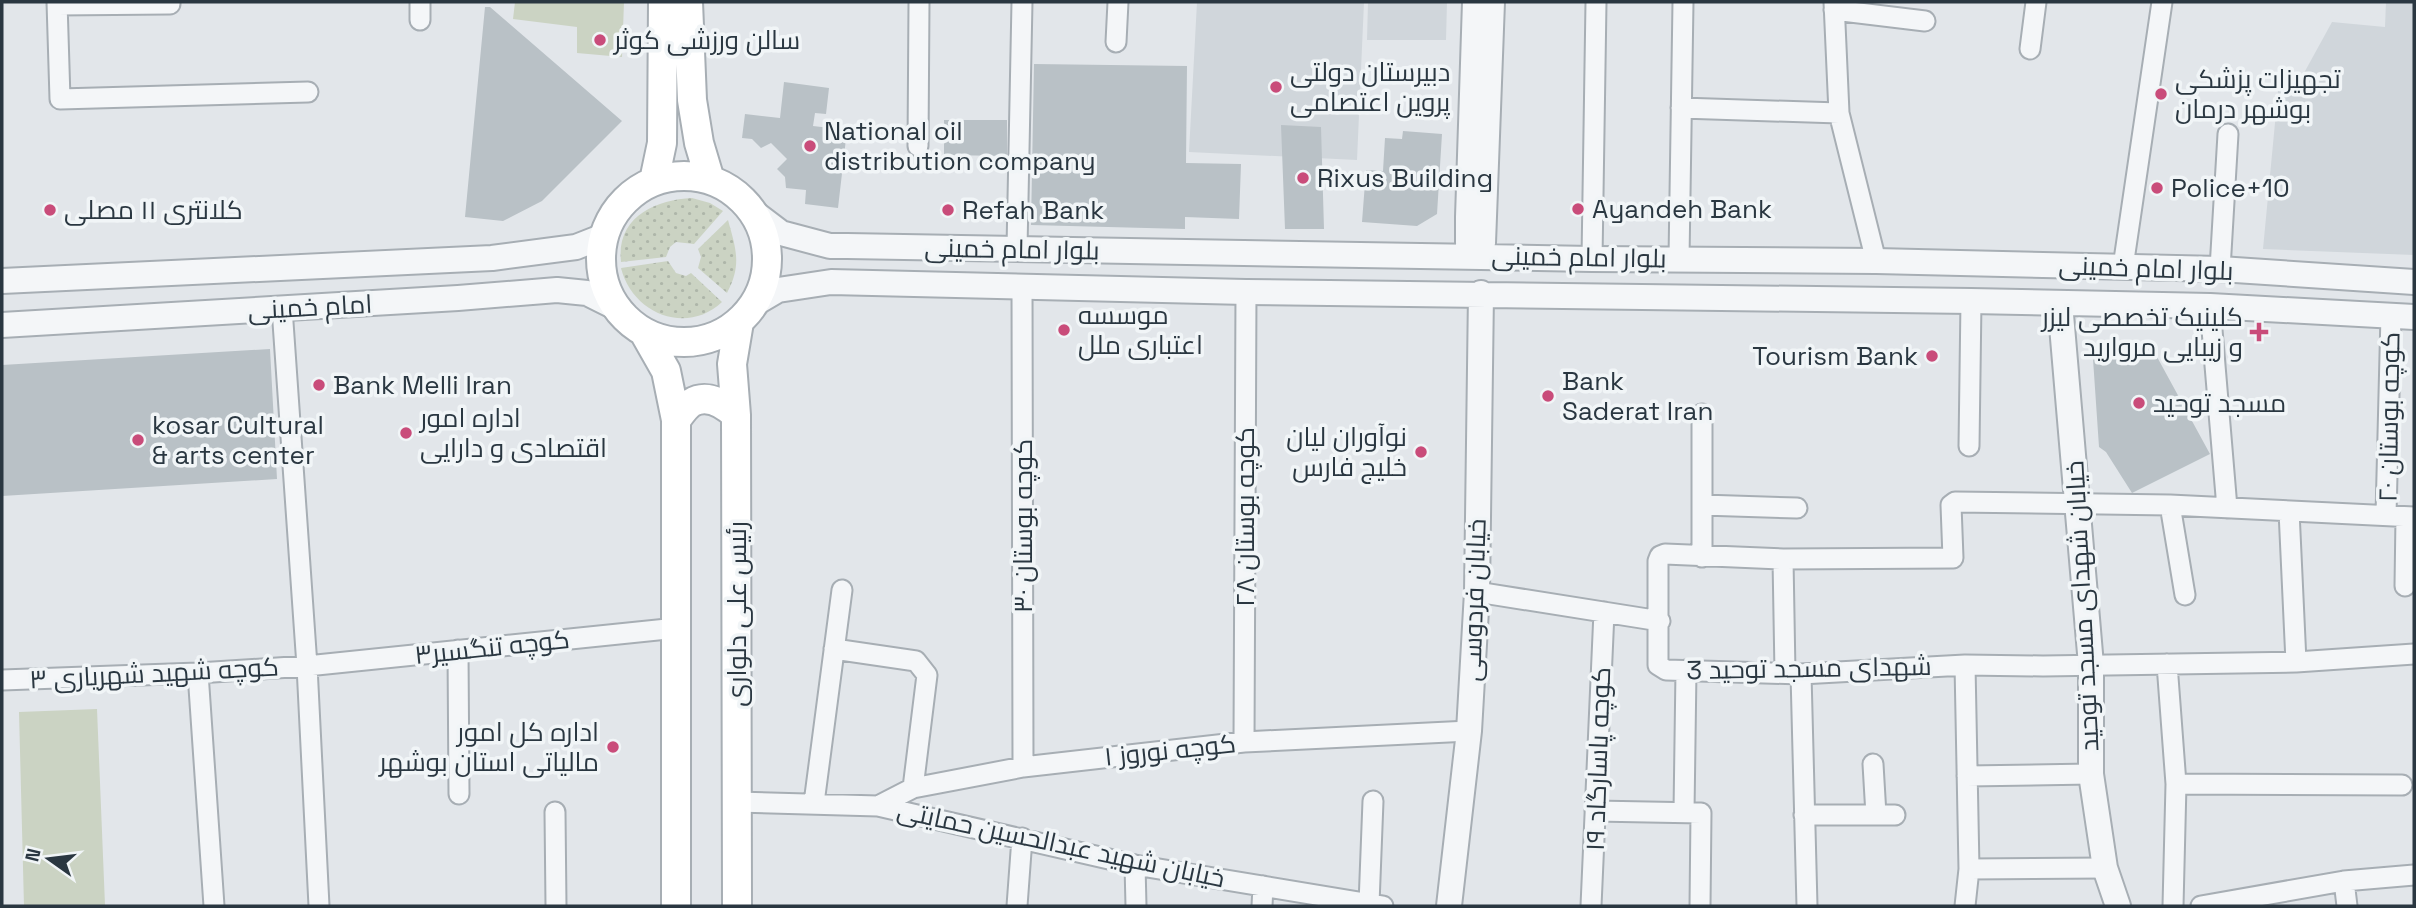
<svg xmlns="http://www.w3.org/2000/svg" width="2416" height="908" viewBox="0 0 2416 908" font-family="'Space Grotesk',Cairo,sans-serif">
	<style>
		.built { fill: #d0d6db }
		.grass { fill: url(#grass-dots) }
		.pitch { fill: #cbd3c3 }
		.building { fill: #b9c1c6 }
		.lines { fill: none; stroke-linecap: round; stroke-linejoin: round }
		.minor-casing { stroke: #a7aeb4; stroke-width: 23 }
		.tertiary-casing { stroke: #a7aeb4; stroke-width: 28 }
		.secondary-casing { stroke: #a7aeb4; stroke-width: 32 }
		.minor { stroke: #f4f6f8; stroke-width: 19 }
		.tertiary { stroke: #f4f6f8; stroke-width: 24 }
		.secondary { stroke: #fff; stroke-width: 28 }
		.poi-dot { fill: #c94c7a; stroke: #f1f5f7; stroke-width: 2.5 }
		.labels { text-anchor: middle; stroke-width: 7; stroke-linejoin: round; paint-order: stroke }
		.poi-label { font-size: 26px; fill: #2a3741; stroke: #f1f5f7; text-anchor: start }
		.street-label { font-size: 26px; fill: #2a3741; stroke: #f1f5f7 }
	</style>
	<defs>
		<pattern id="grass-dots" width="8" height="8" patternUnits="userSpaceOnUse" patternTransform="scale(1.75)"><rect width="8" height="8" fill="#cbd3c3"/><path d="M2 2h.1M6 6h.1" fill="none" stroke="#aeb6a9" stroke-width="1.8" stroke-linecap="round"/></pattern>
	</defs>
	<rect width="100%" height="100%" fill="#e2e6ea"/>
	<path class="built" d="M 1197,2 L 1364,2 L 1357,160 L 1189,152 Z
		M 1368,2 L 1447,2 L 1446,40 L 1367,40 Z
		M 2386,2 L 2414,2 L 2414,255 L 2263,249 L 2279,81 L 2304,73 L 2332,22 L 2385,27 Z"/>
	<path class="grass" d="M 692,198 L 710,203 L 723,211 L 694,244 L 676,242 L 670,247 L 666,257 L 621,262 C 616,217 655,200 692,198 Z
		M 728,220 C 736,249 742,265 727,293 L 698,268 L 701,257 L 698,249 Z
		M 668,261 L 676,273 L 686,276 L 691,273 L 722,302 C 686,336 632,313 621,268 Z"/>
	<path class="pitch" d="M 515,2 L 624,2 L 622,57 L 577,53 L 577,27 L 513,19 Z
		M 97,709 L 105,905 L 24,906 L 19,712 Z"/>
	<path class="building" d="M 485,7 L 490,7 L 622,121 L 542,201 L 503,221 L 465,217 Z
		M 1034,64 L 1187,66 L 1186,163 L 1241,164 L 1239,219 L 1185,217 L 1185,229 L 1031,225 Z
		M 784,82 L 829,88 L 826,114 L 815,113 L 813,126 L 847,130 L 838,208 L 805,204 L 806,190 L 786,188 L 785,177 L 777,169 L 787,159 L 771,143 L 761,148 L 752,139 L 742,138 L 745,114 L 780,118 Z
		M 944,120 L 1007,120 L 1007,156 L 944,155 Z
		M 1281,125 L 1321,127 L 1324,229 L 1285,229 Z
		M 1403,131 L 1442,134 L 1437,214 L 1417,226 L 1362,222 L 1366,170 L 1383,171 L 1385,138 L 1402,139 Z
		M 270,349 L 277,479 L 2,496 L 2,365 Z
		M 2156,355 L 2210,454 L 2132,493 L 2106,452 L 2099,447 L 2093,359 Z"/>
	<g class="lines">
		<defs>
			<path id="minor" d="M 57,2 L 60,99 L 308,92
				M 420,2 L 420,20
				M 1834,2 L 1839,113 L 1876,261
				M 57,5 L 170,4 L 170,2
				M 1834,10 L 1925,21
				M 1116,42 L 1118,2
				M 2030,49 L 2036,2
				M 1681,108 L 1839,113
				M 918,146 L 919,2
				M 1017,248 L 1022,2
				M 1592,259 L 1596,2
				M 1679,259 L 1683,2
				M 2123,267 L 2162,2
				M 2220,269 L 2228,134
				M 1022,285 L 1023,767
				M 2210,306 L 2227,508
				M 282,308 L 307,666 L 319,906
				M 1702,414 L 1702,557
				M 1969,446 L 1971,301
				M 1702,505 L 1797,508
				M 2170,505 L 2185,595
				M 2289,511 L 2296,662
				M 2386,515 L 2391,315
				M 2414,517 L 2170,505 L 1955,502 L 1951,505 L 1953,558 L 1783,559 L 1665,554 L 1660,556 L 1658,561 L 1658,665 L 1666,670 L 1801,674 L 1965,665 L 2043,666 L 2296,662 L 2414,654
				M 1783,559 L 1785,673
				M 2405,586 L 2406,517
				M 1477,592 L 1660,621
				M 834,649 L 916,661 L 927,675 L 913,788
				M 458,650 L 459,794
				M 2167,664 L 2176,784 L 2173,906
				M 198,673 L 214,906
				M 1801,674 L 1807,906
				M 2,680 L 198,673 L 307,666 L 677,628
				M 1244,742 L 1246,292
				M 1873,764 L 1876,815
				M 1967,776 L 2091,774
				M 2176,784 L 2402,785
				M 737,802 L 878,806 L 1135,865 L 1383,906
				M 814,803 L 842,590
				M 878,806 L 913,788 L 1023,767 L 1244,742 L 1469,731
				M 1595,811 L 1701,813 L 1700,906
				M 555,812 L 556,906
				M 1684,812 L 1686,670
				M 1804,815 L 1895,815
				M 1135,865 L 1136,906
				M 1969,869 L 2105,868
				M 2344,881 L 2347,906
				M 1369,904 L 1373,801
				M 1017,906 L 1022,838
				M 1262,906 L 1263,886
				M 1591,906 L 1604,612
				M 1965,906 L 1969,869 L 1965,665
				M 2201,906 L 2344,881 L 2414,875"/>
			<path id="tertiary" d="M 1475,2 L 1468,217 L 1468,243 L 1474,255 L 1483,243 L 1492,2
				M 752,211 L 781,233 L 830,246 L 847,246 L 1592,259 L 1876,261 L 2220,269 L 2414,282
				M 2,281 L 492,258 L 576,247 L 604,236
				M 2060,303 L 2091,665 L 2091,774 L 2105,868 L 2118,906
				M 754,304 L 778,290 L 831,282 L 1246,292 L 1971,301 L 2210,306 L 2414,317
				M 2,325 L 458,298 L 557,290 L 587,293 L 615,307
				M 1449,906 L 1469,731 L 1477,592 L 1481,293"/>
			<path id="secondary" d="M 688,2 L 692,100 L 699,143 L 710,180
				M601 259a83 83 0 1 1 166 0a83 83 0 1 1-166 0Z
				M 654,181 L 662,143 L 663,2
				M 645,334 L 666,371 L 676,420 L 676,906
				M 676,420 C 680,415 685,407 691,403 C 707,393 724,404 736,415
				M 737,906 L 736,415 L 732,364 L 739,322"/>
		</defs>
		<use href="#minor" class="minor-casing"/>
		<use href="#tertiary" class="tertiary-casing"/>
		<use href="#secondary" class="secondary-casing"/>
		<use href="#minor" class="minor"/>
		<use href="#tertiary" class="tertiary"/>
		<use href="#secondary" class="secondary"/>
	</g>
	<g class="poi-dot">
		<circle cx="600" cy="40" r="7"/>
		<circle cx="1276" cy="87" r="7"/>
		<circle cx="2161" cy="94" r="7"/>
		<circle cx="810" cy="146" r="7"/>
		<circle cx="1303" cy="178" r="7"/>
		<circle cx="2157" cy="188" r="7"/>
		<circle cx="1578" cy="209" r="7"/>
		<circle cx="50" cy="210" r="7"/>
		<circle cx="948" cy="210" r="7"/>
		<circle cx="1064" cy="330" r="7"/>
		<path d="M2255.5 321.5h7v7h7v7h-7v7h-7v-7h-7v-7h7z"/>
		<circle cx="1932" cy="356" r="7"/>
		<circle cx="319" cy="385" r="7"/>
		<circle cx="1548" cy="396" r="7"/>
		<circle cx="2139" cy="403" r="7"/>
		<circle cx="406" cy="433" r="7"/>
		<circle cx="138" cy="440" r="7"/>
		<circle cx="1421" cy="452" r="7"/>
		<circle cx="613" cy="747" r="7"/>
	</g>
	<g class="labels">
		<g class="poi-label">
			<text x="614" y="49">سالن ورزشی کوثر</text>
			<text x="1290" y="81">دبیرستان دولتی<tspan x="1290" dy="30">پروین اعتصامی</tspan></text>
			<text x="2175" y="88">تجهیزات پزشکی<tspan x="2175" dy="30">بوشهر درمان</tspan></text>
			<text x="824" y="140">National oil<tspan x="824" dy="30">distribution company</tspan></text>
			<text x="1317" y="187">Rixus Building</text>
			<text x="2171" y="197">Police+10</text>
			<text x="1592" y="218">Ayandeh Bank</text>
			<text x="64" y="219">کلانتری ۱۱ مصلی</text>
			<text x="962" y="219">Refah Bank</text>
			<text x="1078" y="324">موسسه<tspan x="1078" dy="30">اعتباری ملل</tspan></text>
			<text x="2243" y="326" text-anchor="end">کلینیک تخصصی لیزر<tspan x="2243" dy="30">و زیبایی مروارید</tspan></text>
			<text x="1918" y="365" text-anchor="end">Tourism Bank</text>
			<text x="1562" y="390">Bank<tspan x="1562" dy="30">Saderat Iran</tspan></text>
			<text x="333" y="394">Bank Melli Iran</text>
			<text x="2153" y="412">مسجد توحید</text>
			<text x="420" y="427">اداره امور<tspan x="420" dy="30">اقتصادی و دارایی</tspan></text>
			<text x="152" y="434">kosar Cultural<tspan x="152" dy="30">&amp; arts center</tspan></text>
			<text x="1407" y="446" text-anchor="end">نوآوران لیان<tspan x="1407" dy="30">خلیج فارس</tspan></text>
			<text x="599" y="741" text-anchor="end">اداره کل امور<tspan x="599" dy="30">مالیاتی استان بوشهر</tspan></text>
		</g>
		<g class="street-label">
			<text transform="translate(1012 249) rotate(1)" y="9">بلوار امام خمینی</text>
			<text transform="translate(1579 257) rotate(1)" y="9">بلوار امام خمینی</text>
			<text transform="translate(2146 268) rotate(2)" y="9">بلوار امام خمینی</text>
			<text transform="translate(310 307) rotate(-3)" y="9">امام خمینی</text>
			<text transform="translate(2389 417) rotate(-89)" y="9">کوچه بوستان ۲۰</text>
			<text transform="translate(1245 517) rotate(-90)" y="9">کوچه بوستان ۲۸</text>
			<text transform="translate(1023 526) rotate(-90)" y="9">کوچه بوستان ۳۰</text>
			<text transform="translate(1474 600) rotate(-88)" y="9">خیابان فردوسی</text>
			<text transform="translate(2082 606) rotate(-93)" y="9">خیابان شهدای مسجد توحید</text>
			<text transform="translate(737 614) rotate(-90)" y="9">رئیس علی دلواری</text>
			<text transform="translate(492 647) rotate(-6)" y="9">کوچه تنگسیر۳</text>
			<text transform="translate(1809 668) rotate(-1)" y="9">شهدای مسجد توحید 3</text>
			<text transform="translate(154 673) rotate(-3)" y="9">کوچه شهید شهریاری ۳</text>
			<text transform="translate(1170 750) rotate(-6)" y="9">کوچه نوروز ۱</text>
			<text transform="translate(1598 759) rotate(-88)" y="9">کوچه پاسارگاد ۱۹</text>
			<text transform="translate(1061 844) rotate(12)" y="9">خیابان شهید عبدالحسین حمایتی</text>
		</g>
	</g>
	<rect width="2416" height="908" fill="none" stroke="#2a3741" stroke-width="7"/>
	<g transform="translate(49 859) rotate(284)" stroke="#f1f5f7" stroke-width="5" paint-order="stroke">
	<path d="M0-5L12 26L0 18L-12 26Z" fill="#2a3741"/>
	<text y="-10" font-size="19" font-weight="bold" text-anchor="middle" fill="#2a3741">N</text>
	</g>
</svg>
